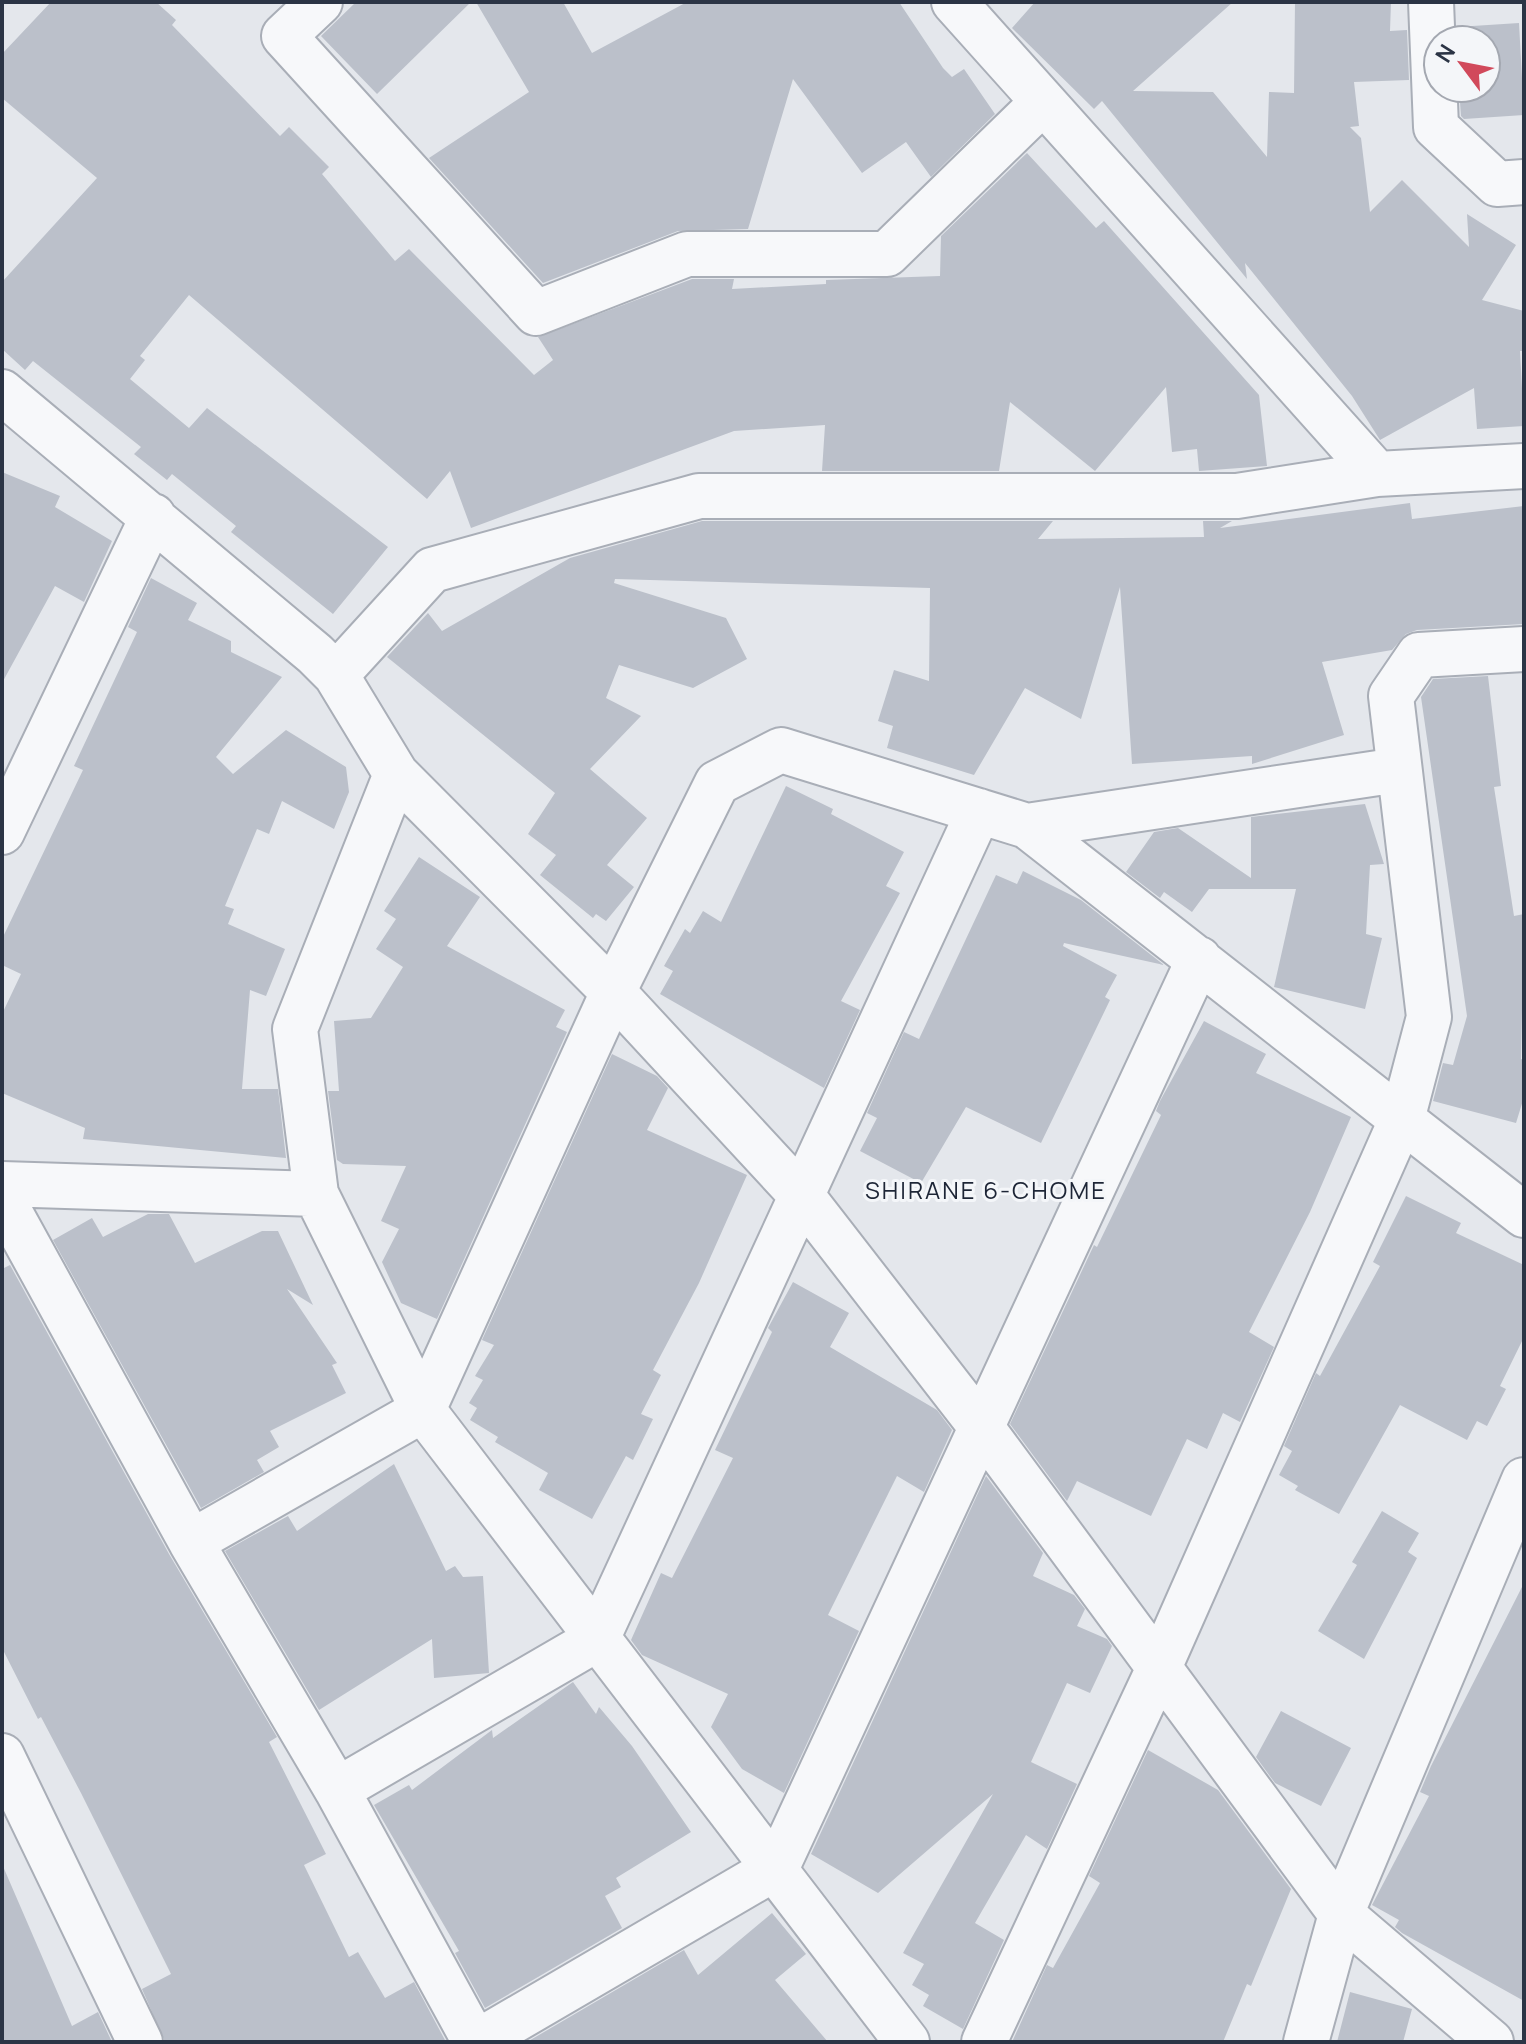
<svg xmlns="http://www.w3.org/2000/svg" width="1526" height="2044" viewBox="0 0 1526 2044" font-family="Manrope,sans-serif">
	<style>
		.building { fill: #bbc0ca }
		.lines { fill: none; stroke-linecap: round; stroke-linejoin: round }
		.minor-casing { stroke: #a9aeb7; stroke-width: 48 }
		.minor { stroke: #f7f8fa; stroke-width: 44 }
		.labels { text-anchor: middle; stroke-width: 6; stroke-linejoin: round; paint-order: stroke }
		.neighbourhood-label { font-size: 24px; letter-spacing: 2px; fill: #1d2536; stroke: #f4f6f9 }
	</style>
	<rect width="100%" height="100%" fill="#e4e7ec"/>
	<path class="building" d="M 51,2 L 156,2 L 176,20 L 172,25 L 280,136 L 289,127 L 329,167 L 322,174 L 395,261 L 409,249 L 534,375 L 553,360 L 538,337 L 692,279 L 734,279 L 732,289 L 826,284 L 826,280 L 940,276 L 941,236 L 1027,153 L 1096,228 L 1104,221 L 1259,395 L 1267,466 L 1199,471 L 1197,449 L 1172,452 L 1166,387 L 1095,471 L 1010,402 L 999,471 L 822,471 L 825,425 L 734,431 L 471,528 L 450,471 L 427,499 L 189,295 L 140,356 L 145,360 L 130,379 L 189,428 L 207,408 L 388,547 L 333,614 L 231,532 L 236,526 L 172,474 L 167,480 L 134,454 L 141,447 L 33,361 L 25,370 L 2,349 L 2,282 L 97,178 L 2,98 L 2,54 Z
		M 356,2 L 471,2 L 377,94 L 321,36 Z
		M 476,2 L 563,2 L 592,53 L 687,2 L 899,2 L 943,68 L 952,77 L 964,69 L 995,114 L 931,177 L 906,142 L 862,173 L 793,79 L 748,229 L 678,231 L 543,283 L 429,158 L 529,92 Z
		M 1035,2 L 1233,2 L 1133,91 L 1213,92 L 1267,157 L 1269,92 L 1294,93 L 1295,2 L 1391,2 L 1390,31 L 1407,30 L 1409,80 L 1354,82 L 1359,126 L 1350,127 L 1361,138 L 1370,212 L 1402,180 L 1469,247 L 1467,214 L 1516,245 L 1482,300 L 1524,311 L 1524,351 L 1520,351 L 1524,426 L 1477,429 L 1474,388 L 1380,440 L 1352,396 L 1245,263 L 1247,279 L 1102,101 L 1094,109 L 1012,28 Z
		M 1519,23 L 1524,115 L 1464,119 L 1461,116 L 1459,88 L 1486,88 L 1486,40 L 1458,40 L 1457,27 Z
		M 2,472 L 60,496 L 55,507 L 112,541 L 84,602 L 55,586 L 2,683 Z
		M 1410,503 L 1412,519 L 1524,506 L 1524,624 L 1417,630 L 1406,634 L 1392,650 L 1322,662 L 1344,735 L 1252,764 L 1252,756 L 1132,764 L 1120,587 L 1081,719 L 1025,688 L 974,775 L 887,748 L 893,726 L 878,721 L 894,670 L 929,681 L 930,588 L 615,579 L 614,583 L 726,618 L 747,659 L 693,688 L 619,665 L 606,698 L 641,716 L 590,769 L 647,818 L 607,865 L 634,887 L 606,921 L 596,914 L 593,918 L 540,875 L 556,855 L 528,834 L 555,793 L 387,657 L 428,613 L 442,631 L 570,558 L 702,521 L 1053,521 L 1038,539 L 1204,537 L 1203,521 L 1232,521 L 1220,528 Z
		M 151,578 L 197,603 L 188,620 L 231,641 L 231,652 L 282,677 L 216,757 L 233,774 L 286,730 L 346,767 L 349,792 L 334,829 L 282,801 L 269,834 L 257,829 L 225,906 L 234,909 L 228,924 L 285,949 L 266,996 L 250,990 L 242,1089 L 278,1089 L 286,1158 L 83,1139 L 85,1128 L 2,1093 L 2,1014 L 21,974 L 2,965 L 2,939 L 83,770 L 74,766 L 137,632 L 128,627 Z
		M 1488,676 L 1501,786 L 1494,787 L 1514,916 L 1524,914 L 1521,1059 L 1524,1060 L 1524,1097 L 1516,1123 L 1433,1101 L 1443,1063 L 1453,1065 L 1467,1016 L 1421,697 L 1433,679 Z
		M 786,786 L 833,809 L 831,814 L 904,852 L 886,886 L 900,893 L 841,1001 L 860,1010 L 824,1088 L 660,994 L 673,971 L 664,966 L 685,929 L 690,933 L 703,911 L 721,922 Z
		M 1365,804 L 1384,864 L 1370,865 L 1366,934 L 1382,938 L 1365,1009 L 1274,987 L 1296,889 L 1209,889 L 1192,912 L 1164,892 L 1160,898 L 1126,872 L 1154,832 L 1178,828 L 1251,878 L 1251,817 Z
		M 419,857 L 480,897 L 447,946 L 565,1010 L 556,1027 L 567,1032 L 437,1319 L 401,1303 L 382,1262 L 399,1229 L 381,1221 L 406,1166 L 343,1164 L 337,1160 L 328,1091 L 339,1091 L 334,1021 L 371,1018 L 403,967 L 376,949 L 396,919 L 384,911 Z
		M 1023,871 L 1081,900 L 1164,965 L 1064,943 L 1063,946 L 1117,975 L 1105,997 L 1110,1000 L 1041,1143 L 966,1107 L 921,1183 L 860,1151 L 877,1118 L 867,1113 L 904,1032 L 919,1039 L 996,875 L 1017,884 Z
		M 1204,1021 L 1266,1054 L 1256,1073 L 1351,1117 L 1310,1212 L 1249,1332 L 1274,1347 L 1240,1422 L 1223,1413 L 1207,1449 L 1187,1439 L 1151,1516 L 1077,1481 L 1067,1501 L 1010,1424 L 1094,1245 L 1097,1247 L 1161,1115 L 1156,1111 L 1160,1101 Z
		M 612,1054 L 657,1076 L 668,1088 L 647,1130 L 747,1175 L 699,1283 L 653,1370 L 661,1375 L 641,1414 L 653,1419 L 633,1460 L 626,1456 L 592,1519 L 539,1490 L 548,1473 L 495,1442 L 498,1437 L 470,1420 L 477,1408 L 469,1403 L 483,1380 L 475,1376 L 494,1345 L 482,1340 Z
		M 1406,1196 L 1461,1223 L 1456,1233 L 1524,1265 L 1524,1337 L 1500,1386 L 1506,1389 L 1487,1426 L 1477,1421 L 1467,1440 L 1400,1405 L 1339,1514 L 1295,1490 L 1298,1486 L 1279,1475 L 1292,1451 L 1284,1446 L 1316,1373 L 1320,1376 L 1380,1266 L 1373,1262 Z
		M 148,1214 L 169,1214 L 195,1263 L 262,1231 L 278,1231 L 313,1305 L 287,1289 L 337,1363 L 332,1365 L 346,1393 L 270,1431 L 279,1447 L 257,1460 L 264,1472 L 201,1508 L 53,1240 L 92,1218 L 103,1237 Z
		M 10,1265 L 169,1554 L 277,1737 L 269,1742 L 326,1854 L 304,1865 L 349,1957 L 358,1952 L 385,1998 L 414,1982 L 446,2042 L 165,2042 L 142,1989 L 171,1974 L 81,1793 L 41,1717 L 38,1719 L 2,1648 L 2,1269 Z
		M 793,1282 L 849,1313 L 830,1347 L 937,1410 L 952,1430 L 924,1492 L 897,1476 L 828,1615 L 859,1631 L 784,1793 L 742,1769 L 711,1727 L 728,1694 L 642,1655 L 631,1640 L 661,1573 L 672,1578 L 733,1458 L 715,1450 L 772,1332 L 768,1328 Z
		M 394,1464 L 446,1571 L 455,1566 L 463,1577 L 483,1576 L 489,1673 L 434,1678 L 432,1639 L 319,1710 L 225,1551 L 288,1516 L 297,1531 Z
		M 986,1476 L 1043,1553 L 1033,1576 L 1074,1595 L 1085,1609 L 1077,1626 L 1107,1639 L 1112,1646 L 1090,1693 L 1067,1683 L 1031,1762 L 1077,1784 L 1047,1849 L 1026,1835 L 975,1923 L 1004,1940 L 963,2029 L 923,2006 L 929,1995 L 912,1985 L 924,1964 L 903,1953 L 993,1794 L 878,1893 L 811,1854 Z
		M 1382,1511 L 1419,1533 L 1408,1552 L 1417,1558 L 1364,1659 L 1318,1631 L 1357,1565 L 1352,1562 Z
		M 1524,1583 L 1524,2001 L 1402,1933 L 1395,1927 L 1399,1920 L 1372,1905 L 1429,1796 L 1420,1792 L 1431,1766 Z
		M 573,1682 L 596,1714 L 599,1707 L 632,1746 L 691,1832 L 616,1878 L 621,1887 L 605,1896 L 622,1928 L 485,2008 L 455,1953 L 459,1951 L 374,1805 L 409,1785 L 412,1790 L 492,1730 L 493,1738 Z
		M 1281,1711 L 1351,1748 L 1321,1806 L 1275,1783 L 1256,1757 Z
		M 1148,1750 L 1218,1790 L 1291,1889 L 1251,1986 L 1247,1984 L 1223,2042 L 1012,2042 L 1047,1965 L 1053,1968 L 1100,1883 L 1089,1876 Z
		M 2,1864 L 72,2026 L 98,2012 L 112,2042 L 2,2042 Z
		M 772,1913 L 806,1954 L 775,1980 L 828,2042 L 527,2042 L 684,1950 L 698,1975 Z
		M 1350,1992 L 1412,2009 L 1403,2042 L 1337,2042 Z"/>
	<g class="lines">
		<defs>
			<path id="minor" d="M 320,2 L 284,36 L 536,313 L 687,254 L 887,254 L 1043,102
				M 954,2 L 1377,474
				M 1431,2 L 1436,127 L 1497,184 L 1524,182
				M 2,392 L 315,654 L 336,675 L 396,774 L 295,1029 L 316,1194 L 423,1410 L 907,2042
				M 336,675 L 432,570 L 699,496 L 1237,496 L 1377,474 L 1524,466
				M 396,774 L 613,992 L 802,1196 L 982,1428 L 1341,1914 L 1491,2042
				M 1027,826 L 1398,770
				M 2,832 L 153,516
				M 2,1184 L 316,1194
				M 2,1198 L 191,1542 L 337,1790 L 475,2042
				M 191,1542 L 423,1410 L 613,992 L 717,783 L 781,750 L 1027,826 L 1524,1215
				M 2,1756 L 140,2042
				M 337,1790 L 597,1639 L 979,811
				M 477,2042 L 777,1867 L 1199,959
				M 984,2042 L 1158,1670 L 1403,1116 L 1429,1017 L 1391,696 L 1419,655 L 1524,649
				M 1306,2042 L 1341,1914 L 1524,1480"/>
		</defs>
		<use href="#minor" class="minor-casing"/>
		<use href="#minor" class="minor"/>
	</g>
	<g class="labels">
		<g class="neighbourhood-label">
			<text x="986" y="1199">SHIRANE 6-CHOME</text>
		</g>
	</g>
	<rect width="1526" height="2044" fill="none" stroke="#2b3445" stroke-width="8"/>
	<g transform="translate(1462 64) rotate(302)"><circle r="38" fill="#f4f6f9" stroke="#a4a8b1" stroke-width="2"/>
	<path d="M0-6L14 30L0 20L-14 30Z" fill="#d1495b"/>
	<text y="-12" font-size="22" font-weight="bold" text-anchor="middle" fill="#2b3445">N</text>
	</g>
</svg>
